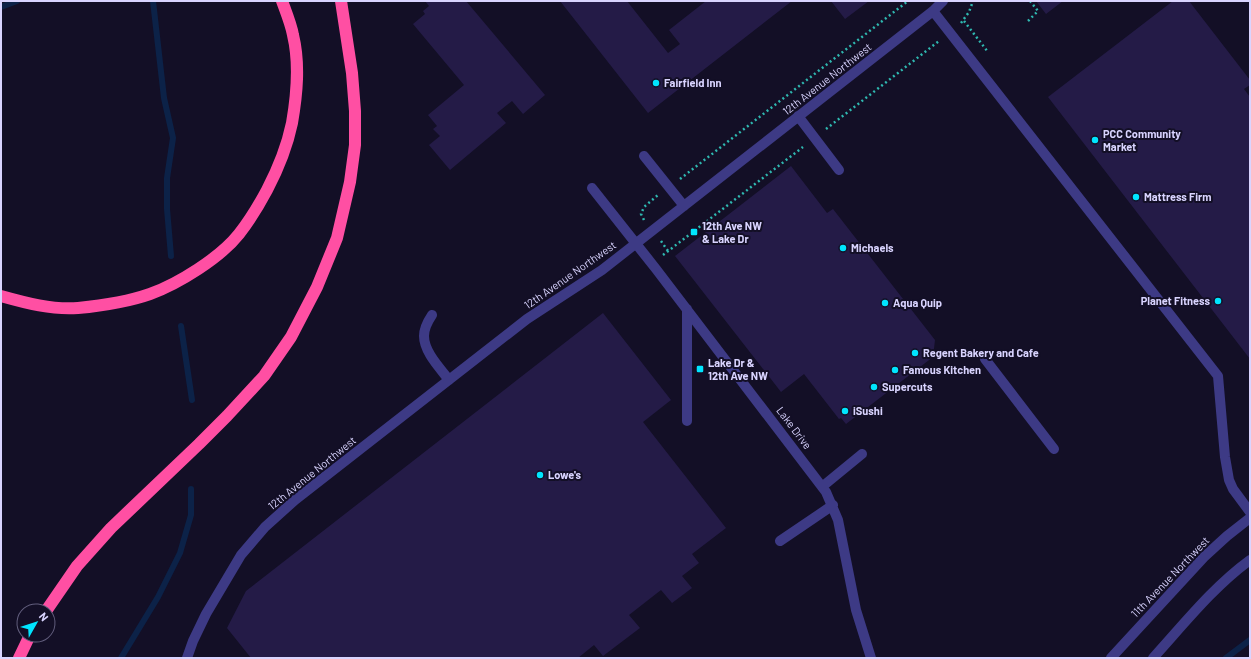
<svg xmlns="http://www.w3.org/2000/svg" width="1251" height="659" viewBox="0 0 1251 659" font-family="Barlow,sans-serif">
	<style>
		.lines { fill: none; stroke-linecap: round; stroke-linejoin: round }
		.stream { stroke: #0c2248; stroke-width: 6 }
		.building { fill: #241b47 }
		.path { stroke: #2fb8b0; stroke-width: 2.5; stroke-dasharray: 2 3; stroke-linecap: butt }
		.minor { stroke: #3d3a85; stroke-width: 10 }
		.highway { stroke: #ff4fa3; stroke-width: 12 }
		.poi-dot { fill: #00e5ff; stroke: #130f26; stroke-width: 1.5 }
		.labels { text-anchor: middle; stroke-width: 4; stroke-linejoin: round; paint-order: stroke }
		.street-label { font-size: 11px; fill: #d9d4ff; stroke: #130f26 }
		.poi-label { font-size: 11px; font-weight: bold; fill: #d9d4ff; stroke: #130f26; text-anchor: start }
	</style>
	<rect width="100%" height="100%" fill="#130f26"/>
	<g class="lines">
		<path class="stream" d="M 153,1 L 164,98 L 173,138 L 167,178 L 167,209 L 171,256
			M 1,7 L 17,1
			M 181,326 L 192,400
			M 121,658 L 158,597 L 180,553 L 191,515 L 191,489
			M 1226,658 L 1250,640"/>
	</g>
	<path class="building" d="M 425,1 L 466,1 L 545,95 L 523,114 L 512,101 L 497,113 L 506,123 L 450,170 L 429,145 L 440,136 L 433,129 L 437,126 L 428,115 L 464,85 L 413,24 L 425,14 L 423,11 L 429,6 Z
		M 560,1 L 627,1 L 668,53 L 680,44 L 669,30 L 706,1 L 792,1 L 648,113 Z
		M 831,1 L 869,1 L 845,19 Z
		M 1036,1 L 1063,1 L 1046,14 Z
		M 1173,1 L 1189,1 L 1250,80 L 1250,85 L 1244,89 L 1250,97 L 1250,359 L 1048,97 Z
		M 791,166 L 827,213 L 833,209 L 935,340 L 933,357 L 846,424 L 841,418 L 839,419 L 804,374 L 781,392 L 675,256 Z
		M 603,313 L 671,400 L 643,422 L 726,528 L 692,554 L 699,563 L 682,576 L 692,588 L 672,603 L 661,590 L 629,615 L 640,628 L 603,656 L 594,645 L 578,658 L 251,658 L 227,628 L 246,591 Z"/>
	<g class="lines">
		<path class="path" d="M 964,21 L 988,52
			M 1028,21 L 1038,11 L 1030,1
			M 961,23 L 969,12 L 973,1
			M 826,129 L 939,41
			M 680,179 L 908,1
			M 644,220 L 641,214 L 644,207 L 658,195
			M 661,241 L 668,251
			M 663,255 L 803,147"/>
		<path class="minor" d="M 933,11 L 1218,376 L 1225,457 L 1229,480 L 1233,489 L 1250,512
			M 798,116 L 839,170
			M 644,156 L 684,206
			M 592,188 L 656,269 L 826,492 L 838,520 L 856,610 L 871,658
			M 687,309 L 687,421
			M 432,315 C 428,321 424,328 424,336 C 424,352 440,368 449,380
			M 985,359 L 1054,449
			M 823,486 L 862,454
			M 780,541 L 833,505
			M 187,658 L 193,641 L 206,614 L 241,555 L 265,527 L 295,500 L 527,319 L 602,270 L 933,11 L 943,1
			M 1111,658 L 1204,557 L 1227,536 L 1250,518
			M 1153,658 C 1184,624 1213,587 1250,560"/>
		<path class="highway" d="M 1,296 C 26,303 52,310 78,308 C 99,306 130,301 150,294 C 178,284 220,258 239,234 C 250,220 259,205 267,190 C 278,169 287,147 292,123 C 297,94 300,64 293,35 C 291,24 286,12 282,1
			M 46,611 L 77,566 L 111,528 L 199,444 L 227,416 L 264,376 L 291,337 L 317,287 L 337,238 L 350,182 L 355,145 L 355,111 L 352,73 L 341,1
			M 19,658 L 30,635"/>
	</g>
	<g class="poi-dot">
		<circle cx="656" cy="83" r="4"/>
		<circle cx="1095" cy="140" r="4"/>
		<circle cx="1136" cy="197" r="4"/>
		<rect x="690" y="228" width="8" height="8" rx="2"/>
		<circle cx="843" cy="248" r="4"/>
		<circle cx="1218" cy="301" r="4"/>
		<circle cx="885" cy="303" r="4"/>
		<circle cx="915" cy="353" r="4"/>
		<rect x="696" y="365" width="8" height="8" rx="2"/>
		<circle cx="895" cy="370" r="4"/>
		<circle cx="874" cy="387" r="4"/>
		<circle cx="845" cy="411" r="4"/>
		<circle cx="540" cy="475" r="4"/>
	</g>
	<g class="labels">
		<g class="street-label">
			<text transform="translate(827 79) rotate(-38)" y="4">12th Avenue Northwest</text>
			<text transform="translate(570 275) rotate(-35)" y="4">12th Avenue Northwest</text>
			<text transform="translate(794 428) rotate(53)" y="4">Lake Drive</text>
			<text transform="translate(312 473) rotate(-39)" y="4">12th Avenue Northwest</text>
			<text transform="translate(1170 577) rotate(-46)" y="4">11th Avenue Northwest</text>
		</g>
		<g class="poi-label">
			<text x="664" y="87">Fairfield Inn</text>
			<text x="1103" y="138">PCC Community<tspan x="1103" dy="13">Market</tspan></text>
			<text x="1144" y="201">Mattress Firm</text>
			<text x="702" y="230">12th Ave NW<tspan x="702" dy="13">&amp; Lake Dr</tspan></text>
			<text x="851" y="252">Michaels</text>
			<text x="1210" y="305" text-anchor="end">Planet Fitness</text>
			<text x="893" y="307">Aqua Quip</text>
			<text x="923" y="357">Regent Bakery and Cafe</text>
			<text x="708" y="367">Lake Dr &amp;<tspan x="708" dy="13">12th Ave NW</tspan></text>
			<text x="903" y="374">Famous Kitchen</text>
			<text x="882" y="391">Supercuts</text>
			<text x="853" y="415">iSushi</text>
			<text x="548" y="479">Lowe's</text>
		</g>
	</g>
	<rect width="1251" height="659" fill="none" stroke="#d9d4ff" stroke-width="4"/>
	<g transform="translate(36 623) rotate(51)"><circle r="19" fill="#130f26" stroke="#625e7d"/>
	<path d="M0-3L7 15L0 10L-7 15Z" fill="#00e5ff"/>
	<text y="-6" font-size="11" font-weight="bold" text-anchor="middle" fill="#d9d4ff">N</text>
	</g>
</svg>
